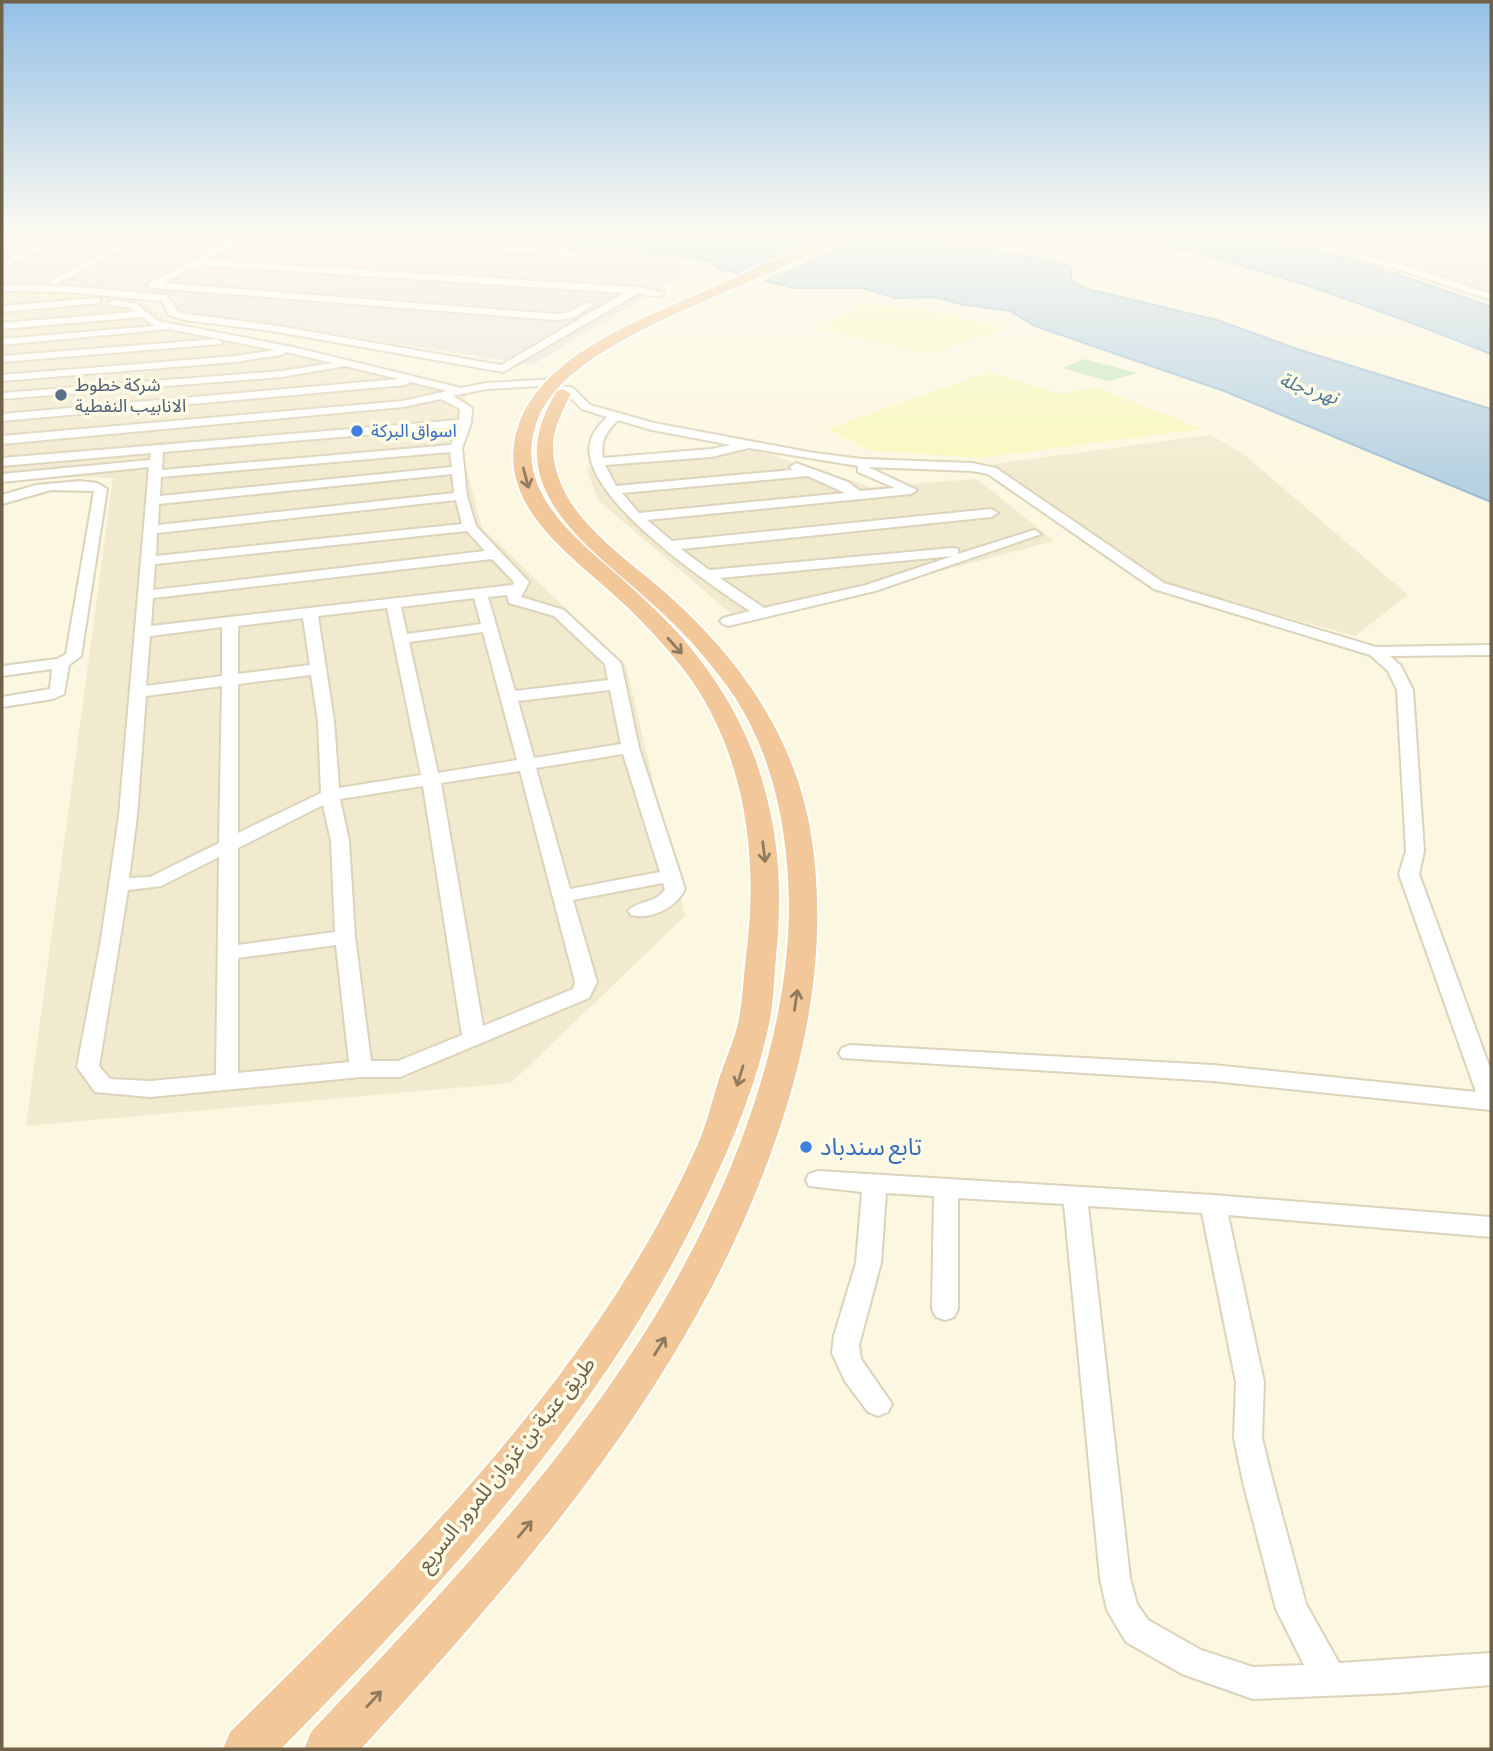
<svg xmlns="http://www.w3.org/2000/svg" width="1493" height="1751" viewBox="0 0 1493 1751" font-family="'Sofia Sans Condensed','Noto Sans Arabic',sans-serif">
	<style>
		.residential { fill: #f2eacf }
		.industrial { fill: #e9e5db }
		.green { fill: #c6e7c0 }
		.sand { fill: #f7f9bc }
		.water { fill: #b6d1e2; stroke: #9dbdd4; stroke-width: 2 }
		.pier { fill: #fbf7e0 }
		.lines { fill: none; stroke-linecap: round; stroke-linejoin: round }
		.minor-casing { stroke: #dbd3bb; stroke-width: 4 }
		.highway-casing { stroke: #fff; stroke-width: 4 }
		.minor { fill: #fff; fill-rule: evenodd }
		.highway { fill: #f2c799; fill-rule: evenodd }
		.oneway { stroke: #907a5d }
		.service-dot { fill: #5c6f8a; stroke: #fefbe6; stroke-width: 2.5 }
		.shop-dot { fill: #3f7fe0; stroke: #fefbe6; stroke-width: 2.5 }
		.labels { text-anchor: middle; stroke-width: 7; stroke-linejoin: round; paint-order: stroke }
		.far-service-label { font-size: 18px; fill: #4e5e75; stroke: #fefbe6; text-anchor: start }
		.far-shop-label { font-size: 18px; fill: #366cbe; stroke: #fefbe6; text-anchor: start }
		.far-water-label { font-size: 19px; font-style: italic; fill: #4d7796; stroke: #fefbe6 }
		.street-label { font-size: 21px; fill: #706149; stroke: #fefbe6 }
		.near-shop-label { font-size: 24px; fill: #366cbe; stroke: #fefbe6; text-anchor: start }
	</style>
	<rect width="100%" height="100%" fill="#fbf7e0"/>
	<path class="residential" d="M 2,290 L 37,290 L 143,303 L 181,326 L 387,370 L 464,394 L 472,422 L 461,448 L 482,528 L 626,666 L 685,916 L 511,1083 L 26,1126 L 113,478 L 2,476 Z
		M 1211,435 L 1243,454 L 1408,595 L 1355,636 L 1168,585 L 994,464 Z
		M 757,450 L 870,487 L 977,479 L 1054,541 L 742,623 L 598,500 L 586,467 Z"/>
	<path class="industrial" d="M 16,236 L 471,236 L 680,260 L 682,275 L 532,365 L 257,321 L 168,311 L 181,297 L 72,287 L 2,287 L 2,243 Z
		M 1269,236 L 1491,236 L 1491,297 L 1415,272 L 1320,246 Z"/>
	<path class="green" d="M 1084,359 L 1138,373 L 1108,381 L 1063,368 Z"/>
	<path class="sand" d="M 859,303 L 938,312 L 1007,329 L 928,354 L 822,330 Z
		M 989,372 L 1061,394 L 1096,387 L 1201,429 L 978,458 L 870,450 L 827,429 Z"/>
	<path class="water" d="M 471,236 L 908,236 L 1060,262 L 1071,267 L 1071,280 L 1087,289 L 1217,320 L 1300,350 L 1491,409 L 1491,502 L 1224,391 L 1035,326 L 1010,311 L 960,304 L 936,297 L 895,298 L 863,288 L 794,288 L 721,269 L 708,260 Z
		M 1121,236 C 1158,236 1197,233 1233,237 C 1321,246 1409,277 1491,307 L 1491,354 C 1368,305 1252,262 1121,236 Z"/>
	<path class="pier" d="M 824,236 L 860,236 L 760,283 L 737,277 Z"/>
	<g class="lines">
		<defs>
			<path id="minor" d="M 56,236 L 68,236 L 2,268 L 2,262 Z
				M 137,236 L 149,236 L 56,284 L 48,282 Z
				M 237,236 L 248,236 L 206,260 L 637,287 L 665,293 L 660,296 L 637,294 L 503,372 L 272,331 L 184,320 L 169,315 L 162,301 L 67,292 L 2,291 L 2,285 L 67,286 L 165,295 L 172,301 L 177,311 L 186,314 L 272,325 L 501,365 L 624,293 L 197,265 L 163,283 L 555,314 L 567,313 L 588,302 L 593,305 L 573,318 L 555,320 L 152,288 L 147,285 Z
				M 334,236 L 377,236 L 575,251 L 579,254 L 575,257 Z
				M 1272,236 L 1288,236 L 1413,268 L 1491,294 L 1491,300 L 1407,272 Z
				M 97,298 L 100,299 L 100,303 L 2,312 L 2,306 Z
				M 114,300 L 137,304 L 158,321 L 293,347 L 461,388 L 486,383 L 556,379 L 562,382 L 556,385 L 486,389 L 453,396 L 472,408 L 471,423 L 462,448 L 467,496 L 476,526 L 529,582 L 521,597 L 564,610 L 621,663 L 639,748 L 685,889 C 676,908 651,920 631,915 L 628,911 C 638,900 656,904 665,889 L 663,883 L 573,900 L 597,982 L 589,998 L 400,1077 L 361,1077 L 150,1097 L 95,1092 L 77,1067 L 101,940 L 119,816 L 149,467 L 2,482 L 2,474 L 150,460 L 151,453 L 2,466 L 2,458 L 459,420 L 460,409 L 441,399 L 403,407 L 2,444 L 2,436 L 403,401 L 447,391 L 411,382 L 405,385 L 2,421 L 2,414 L 399,379 L 345,366 L 282,377 L 2,399 L 2,393 L 282,371 L 333,363 L 286,352 L 281,355 L 235,362 L 2,381 L 2,375 L 235,356 L 275,350 L 169,329 L 2,345 L 2,339 L 154,326 L 142,317 L 2,329 L 2,323 L 136,312 L 131,308 L 111,305 L 109,303 ZM 458,427 L 451,445 L 162,470 L 163,452 ZM 450,452 L 452,467 L 160,496 L 161,477 ZM 452,474 L 454,493 L 158,525 L 159,504 ZM 456,500 L 462,524 L 156,556 L 157,533 ZM 467,531 L 485,551 L 153,590 L 155,564 ZM 492,559 L 514,582 L 513,585 L 151,626 L 153,598 ZM 507,595 L 509,603 L 554,616 L 605,664 L 608,680 L 515,691 L 488,597 ZM 474,598 L 481,624 L 407,634 L 401,607 ZM 387,608 L 421,775 L 339,788 L 334,721 L 318,616 ZM 303,618 L 310,665 L 238,674 L 238,626 ZM 222,627 L 222,676 L 146,686 L 150,636 ZM 483,632 L 517,760 L 438,773 L 409,642 ZM 311,675 L 318,721 L 321,793 L 238,833 L 238,684 ZM 222,686 L 219,843 L 150,877 L 129,878 L 137,816 L 146,696 ZM 610,690 L 621,744 L 534,758 L 518,701 ZM 623,754 L 660,872 L 570,889 L 536,768 ZM 520,771 L 575,982 L 573,989 L 483,1026 L 441,783 ZM 423,786 L 462,1035 L 398,1061 L 371,1061 L 355,937 L 349,841 L 340,799 ZM 323,805 L 331,841 L 335,932 L 238,945 L 238,848 ZM 219,857 L 216,1075 L 150,1081 L 110,1079 L 99,1066 L 128,890 L 161,886 ZM 336,945 L 349,1062 L 238,1073 L 238,958 Z
				M 217,339 L 222,342 L 221,344 L 2,362 L 2,356 Z
				M 564,387 L 572,387 L 590,405 L 654,423 L 814,453 L 862,459 L 972,463 L 996,468 L 1164,583 L 1376,647 L 1491,645 L 1491,655 L 1390,656 L 1401,666 L 1413,690 L 1424,851 L 1419,874 L 1491,1071 L 1491,1110 L 1213,1081 L 842,1058 L 839,1053 L 842,1048 L 850,1045 L 1213,1065 L 1476,1092 L 1399,874 L 1406,851 L 1397,690 L 1388,671 L 1370,655 L 1154,589 L 988,474 L 972,471 L 868,467 L 917,490 L 911,494 L 647,520 L 672,541 L 991,509 L 998,513 L 991,517 L 681,549 L 709,570 L 953,548 L 958,549 L 958,554 L 1034,530 L 1041,534 L 875,591 L 728,626 L 723,624 L 720,621 L 723,618 L 750,611 C 710,585 579,496 590,443 C 592,433 600,424 607,417 L 582,409 L 564,391 ZM 618,420 L 652,430 L 731,445 L 711,449 L 603,458 C 600,441 606,432 618,420 ZM 749,448 L 858,466 L 858,472 L 895,488 L 860,491 L 848,482 L 796,463 L 790,467 L 792,470 L 616,486 L 605,465 L 711,457 ZM 808,476 L 845,493 L 639,513 L 622,493 ZM 953,556 L 866,585 L 764,608 L 720,578 Z
				M 80,481 L 97,483 L 107,489 L 81,656 L 69,665 L 64,694 L 53,699 L 2,707 L 2,697 L 50,689 L 52,669 L 2,676 L 2,666 L 57,659 L 66,654 L 94,491 L 51,490 L 2,504 L 2,495 L 36,485 Z
				M 818,1171 L 1213,1195 L 1491,1217 L 1491,1237 L 1228,1215 L 1264,1382 L 1262,1438 L 1273,1482 L 1306,1604 L 1339,1663 L 1491,1653 L 1491,1685 L 1396,1693 L 1253,1699 L 1182,1674 L 1126,1642 L 1107,1610 L 1100,1578 L 1064,1204 L 958,1198 L 958,1309 L 954,1317 L 945,1320 L 936,1317 L 932,1309 L 934,1196 L 886,1193 L 881,1263 L 859,1345 L 861,1359 L 892,1404 L 888,1412 L 878,1416 L 868,1412 L 845,1381 L 832,1353 L 834,1336 L 856,1263 L 862,1192 L 809,1186 L 806,1180 L 809,1174 ZM 1088,1206 L 1202,1213 L 1236,1382 L 1234,1438 L 1243,1482 L 1276,1609 L 1304,1665 L 1253,1667 L 1201,1650 L 1148,1620 L 1137,1604 L 1130,1578 Z"/>
			<path id="highway" d="M 824,236 L 841,236 C 766,287 571,334 538,419 C 510,489 575,538 621,578 C 640,595 659,613 677,632 C 712,671 740,715 757,764 C 779,828 783,890 776,956 C 774,978 774,1002 769,1024 C 756,1087 730,1148 702,1206 C 602,1414 441,1586 281,1749 L 223,1749 L 230,1732 C 408,1557 595,1375 698,1144 C 707,1123 712,1101 719,1079 C 725,1061 733,1043 738,1024 C 743,999 744,972 747,947 C 758,856 745,756 690,678 C 671,652 649,628 626,606 C 583,564 504,515 514,445 C 525,359 641,320 710,289 C 748,272 786,254 824,236 Z
				M 563,389 L 571,394 C 563,410 553,428 553,446 C 553,510 617,551 660,588 C 680,605 699,624 717,644 C 765,699 799,761 811,834 C 827,935 811,1037 778,1133 C 697,1373 529,1565 361,1749 L 304,1749 L 311,1732 C 484,1548 657,1372 745,1130 C 771,1058 789,982 789,904 C 788,833 775,761 736,699 C 714,666 687,635 658,609 C 593,548 494,490 557,391 Z"/>
		</defs>
		<use href="#minor" class="minor-casing"/>
		<use href="#highway" class="highway-casing"/>
		<use href="#minor" class="minor"/>
		<use href="#highway" class="highway"/>
	</g>
	<defs><path id="oneway-shaft" d="M-6 0H5M1.5-3L5.5 0L1.5 3" fill="none" stroke-width="1.6" stroke-linecap="round" stroke-linejoin="round" transform="scale(1.75)"/></defs>
	<g class="oneway">
		<use href="#oneway-shaft" transform="translate(526 478) rotate(75)"/>
		<use href="#oneway-shaft" transform="translate(675 646) rotate(48)"/>
		<use href="#oneway-shaft" transform="translate(764 852) rotate(83)"/>
		<use href="#oneway-shaft" transform="translate(796 1000) rotate(-81)"/>
		<use href="#oneway-shaft" transform="translate(740 1076) rotate(107)"/>
		<use href="#oneway-shaft" transform="translate(660 1346) rotate(-58)"/>
		<use href="#oneway-shaft" transform="translate(525 1529) rotate(-50)"/>
		<use href="#oneway-shaft" transform="translate(374 1699) rotate(-47)"/>
	</g>
	<linearGradient id="sky" x2="0" y2="1"><stop stop-color="#94c0e6"/><stop offset="0.49" stop-color="#fdfbf1"/><stop offset="1" stop-color="#fdfbf1" stop-opacity="0"/></linearGradient>
	<rect width="1493" height="482" fill="url(#sky)"/>
	<circle class="service-dot" cx="61" cy="395" r="7"/>
	<g class="shop-dot">
		<circle cx="357" cy="431" r="7"/>
		<circle cx="806" cy="1147" r="7"/>
	</g>
	<g class="labels">
		<g class="far-service-label">
			<text x="75" y="391">شركة خطوط<tspan x="75" dy="21">الانابيب النفطية</tspan></text>
		</g>
		<g class="far-shop-label">
			<text x="371" y="437">اسواق البركة</text>
		</g>
		<g class="far-water-label">
			<text transform="translate(1309 388) rotate(19)" y="7">نهر دجلة</text>
		</g>
		<g class="street-label">
			<text transform="translate(506 1464) rotate(-51)" y="7">طريق عتبة بن غزوان للمرور السريع</text>
		</g>
		<g class="near-shop-label">
			<text x="820" y="1155">تابع سندباد</text>
		</g>
	</g>
	<rect width="1493" height="1751" fill="none" stroke="#706149" stroke-width="7"/>
</svg>
